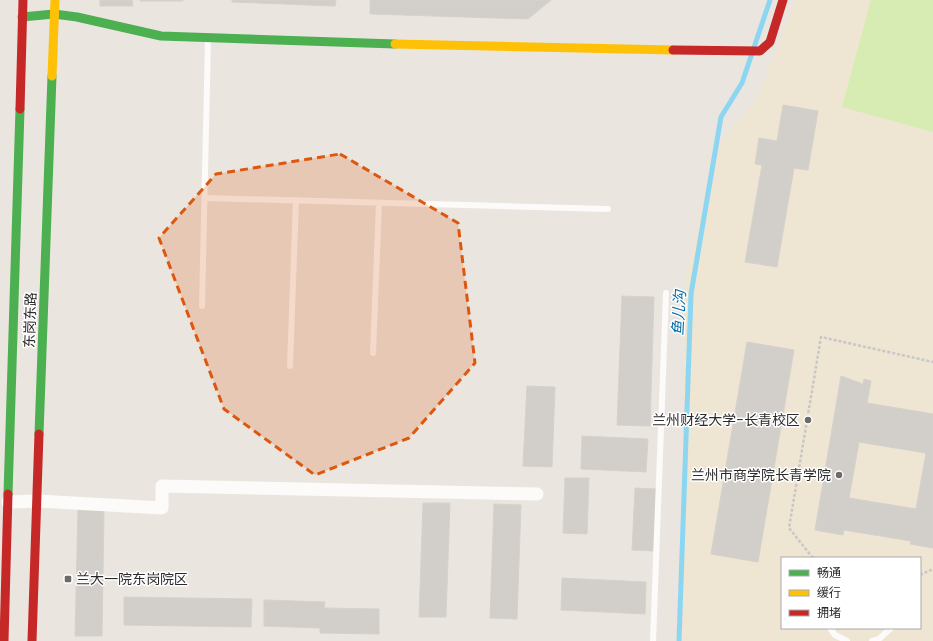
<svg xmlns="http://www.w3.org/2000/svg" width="933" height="641" viewBox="0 0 933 641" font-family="Poppins,'Noto Sans SC',sans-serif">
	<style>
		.education { fill: #eee5d3; fill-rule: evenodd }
		.pitch { fill: #d6ecb2 }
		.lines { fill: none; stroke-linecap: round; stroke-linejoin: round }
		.stream { stroke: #8dd6f1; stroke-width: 5 }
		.building { fill: #d2cfcb; stroke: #d5d1cb; fill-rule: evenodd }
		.path { stroke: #c8c7c7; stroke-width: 2.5; stroke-dasharray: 3 2; stroke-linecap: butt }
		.lane { stroke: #fcfbfa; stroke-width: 6 }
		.street { stroke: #fcfbfa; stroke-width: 13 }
		.fast { stroke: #4caf50; stroke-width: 9 }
		.slow { stroke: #ffc107; stroke-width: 9 }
		.jam { stroke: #c62828; stroke-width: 9 }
		.marked { fill: #de570e; fill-opacity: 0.2; stroke: #de570e; stroke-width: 3; stroke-dasharray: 8 5; stroke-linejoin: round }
		.poi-dot { fill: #6d6b69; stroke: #fff; stroke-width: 1.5 }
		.labels { text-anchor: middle; stroke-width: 3; stroke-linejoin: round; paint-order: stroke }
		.street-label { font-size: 14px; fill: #2a2a2a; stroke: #fff }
		.poi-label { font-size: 14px; fill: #2a2a2a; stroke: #fff; text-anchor: end }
		.water-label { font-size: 15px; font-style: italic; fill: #026ba7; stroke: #fff }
	</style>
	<rect width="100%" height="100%" fill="#eae5df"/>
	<path class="education" d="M 796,0 L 933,0 L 933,641 L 680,641 L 685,283 L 715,148 L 756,101 ZM 782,558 L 920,558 L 920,628 L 782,628 Z"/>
	<path class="pitch" d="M 871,0 L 933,0 L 933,132 L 842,107 Z"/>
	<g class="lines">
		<path class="stream" d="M 679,641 L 691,294 L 721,117 L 742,83 L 770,0"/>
	</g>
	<path class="building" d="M 100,0 L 132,0 L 133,6 L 100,6 Z
		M 140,0 L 183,0 L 183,1 L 140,1 Z
		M 232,0 L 336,0 L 335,6 L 232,2 Z
		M 370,0 L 551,0 L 528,19 L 370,14 Z
		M 783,105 L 818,111 L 808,170 L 794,168 L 777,267 L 745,262 L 762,165 L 755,164 L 759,138 L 777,141 Z
		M 622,296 L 654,297 L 650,426 L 617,425 Z
		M 747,342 L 794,350 L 758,562 L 711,554 Z
		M 841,376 L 863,384 L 864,379 L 871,381 L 867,403 L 933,414 L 933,548 L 910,544 L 911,541 L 844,530 L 843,535 L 815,530 ZM 859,442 L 926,453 L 916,509 L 849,498 Z
		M 527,386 L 555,387 L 552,467 L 523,466 Z
		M 582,436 L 648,439 L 646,472 L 581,469 Z
		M 565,478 L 589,478 L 587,534 L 563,533 Z
		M 635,488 L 656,489 L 653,551 L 632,550 Z
		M 423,503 L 450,503 L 446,617 L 419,617 Z
		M 494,504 L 521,505 L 517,619 L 490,618 Z
		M 78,510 L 104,511 L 102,636 L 75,636 Z
		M 562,578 L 646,582 L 645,614 L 561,610 Z
		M 124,597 L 252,599 L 251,627 L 124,625 Z
		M 264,600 L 325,602 L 324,608 L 379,609 L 379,634 L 320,633 L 320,628 L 264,626 Z"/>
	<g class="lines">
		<path class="path" d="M 813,558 L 789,528 L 821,337 L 933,362
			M 920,575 L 933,569"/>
		<path class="lane" d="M 205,198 L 608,209
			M 202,306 L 208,39
			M 373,353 L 379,203
			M 290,366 L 296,200
			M 830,628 L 835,635 L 847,641
			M 653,641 L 666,293
			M 872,641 L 879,639 L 891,628"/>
		<path class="street" d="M 8,502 L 38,501 L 162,508 L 162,486 L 537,494"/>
		<path class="fast" d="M 22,17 L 54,14 L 77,17 L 161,36 L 395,44
			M 39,434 L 52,76
			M 8,494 L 20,109"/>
		<path class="slow" d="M 395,44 L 673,50
			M 52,76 L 55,0"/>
		<path class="jam" d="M 673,50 L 760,51 L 770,42 L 783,0
			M 20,109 L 23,0
			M 4,641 L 8,494
			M 32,641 L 39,434"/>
	</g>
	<path class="marked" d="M 340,154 L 458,223 L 475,363 L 409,438 L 315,475 L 224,409 L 159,238 L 216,174 Z"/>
	<g class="poi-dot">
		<circle cx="808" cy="420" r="4"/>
		<circle cx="839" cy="475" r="4"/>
		<rect x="64" y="575" width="8" height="8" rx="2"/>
	</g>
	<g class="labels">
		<g class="street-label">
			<text transform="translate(30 320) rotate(-88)" y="5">东岗东路</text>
		</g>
		<g class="poi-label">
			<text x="800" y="425">兰州财经大学-长青校区</text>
			<text x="831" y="480">兰州市商学院长青学院</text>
			<text x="76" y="584" text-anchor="start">兰大一院东岗院区</text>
		</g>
		<g class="water-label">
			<text transform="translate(679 313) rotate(-87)" y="5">鱼儿沟</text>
		</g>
	</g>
	<rect x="781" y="557" width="140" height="72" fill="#ffffff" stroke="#aaaaaa"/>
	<rect x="789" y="570" width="20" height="6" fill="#4caf50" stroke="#aaaaaa"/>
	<text x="817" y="577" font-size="12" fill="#2a2a2a">畅通</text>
	<rect x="789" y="590" width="20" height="6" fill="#ffc107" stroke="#aaaaaa"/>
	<text x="817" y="597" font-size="12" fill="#2a2a2a">缓行</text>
	<rect x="789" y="610" width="20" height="6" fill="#c62828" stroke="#aaaaaa"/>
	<text x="817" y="617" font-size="12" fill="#2a2a2a">拥堵</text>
</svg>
